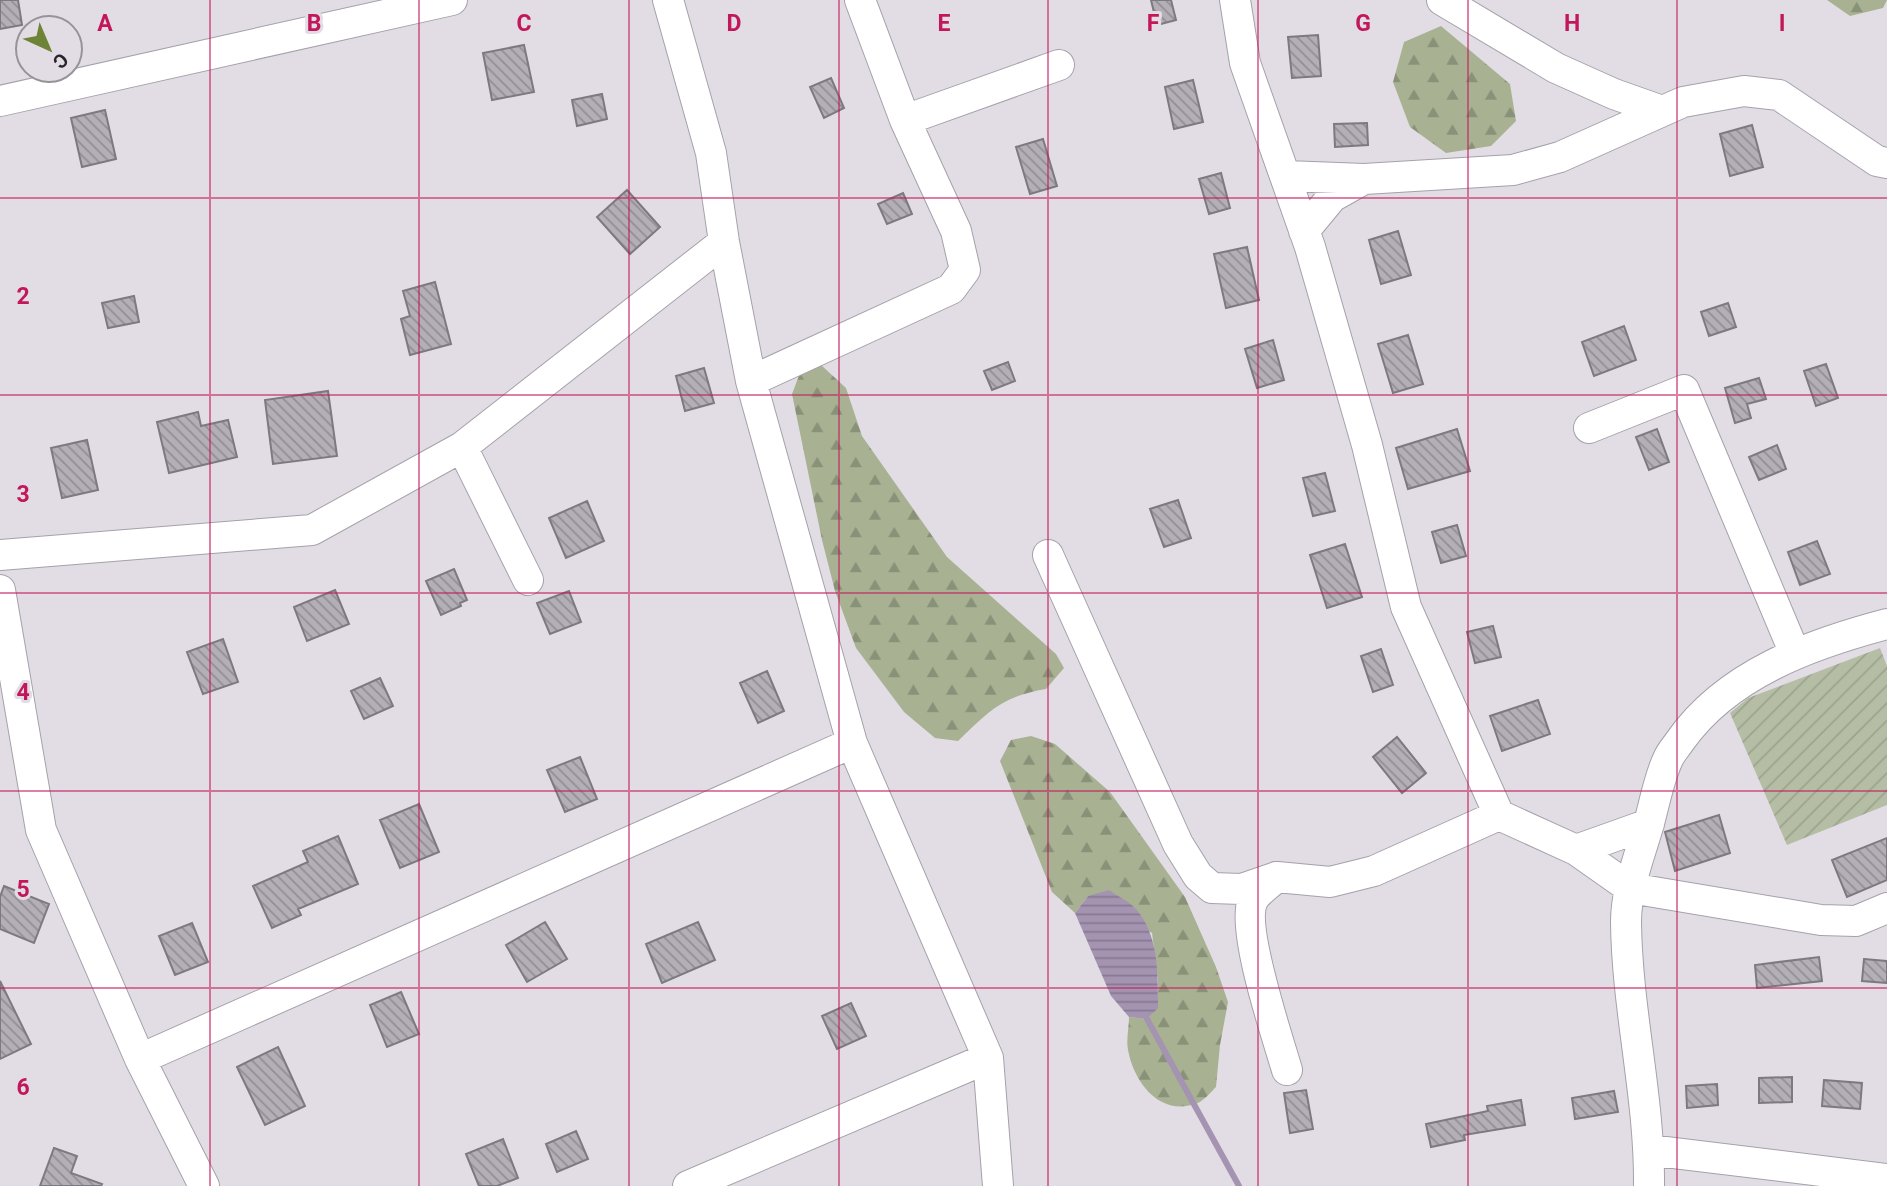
<svg xmlns="http://www.w3.org/2000/svg" width="1887" height="1186" viewBox="0 0 1887 1186" font-family="Roboto,sans-serif">
	<style>
		.forest { fill: url(#forest-firs) }
		.garden { fill: url(#garden-furrows) }
		.water { fill: url(#water-rules) }
		.lines { fill: none; stroke-linecap: round; stroke-linejoin: round }
		.stream { stroke: #a494b1; stroke-width: 6 }
		.building { fill: url(#building-back-hatch); stroke: #7d7981; stroke-width: 2 }
		.minor-casing { stroke: #a5a1a9; stroke-width: 32 }
		.minor { stroke: #fff; stroke-width: 30 }
		.grid { fill: none; stroke: #c2185b; stroke-width: 2; stroke-opacity: 0.55 }
		.grid-label { font-size: 23px; text-anchor: middle; font-weight: bold; fill: #c2185b; stroke: #e2dde5; stroke-width: 6; stroke-linejoin: round; paint-order: stroke }
	</style>
	<defs>
		<pattern id="forest-firs" width="22" height="20" patternUnits="userSpaceOnUse" patternTransform="scale(1.75)"><rect width="22" height="20" fill="#a8b293"/><path d="M5 1l3.5 6h-7zM16 11l3.5 6h-7z" fill="#899178"/></pattern>
		<pattern id="garden-furrows" width="10" height="10" patternUnits="userSpaceOnUse" patternTransform="scale(1.75)"><rect width="10" height="10" fill="#b5bea5"/><path d="M-1 1l2-2M0 10L10 0M9 11l2-2" fill="none" stroke="#9ca38e"/></pattern>
		<pattern id="water-rules" width="6" height="5" patternUnits="userSpaceOnUse" patternTransform="scale(1.75)"><rect width="6" height="5" fill="#a494b1"/><path d="M0 2.5h6" fill="none" stroke="#867990"/></pattern>
		<pattern id="building-back-hatch" width="6" height="6" patternUnits="userSpaceOnUse" patternTransform="scale(1.75)"><rect width="6" height="6" fill="#b4afb7"/><path d="M-1 5l2 2M0 0l6 6M5-1l2 2" fill="none" stroke="#928e95"/></pattern>
	</defs>
	<rect width="100%" height="100%" fill="#e2dde5"/>
	<path class="forest" d="M 1827,0 L 1887,0 L 1883,8 L 1850,16 Z
		M 1441,26 L 1510,84 L 1516,121 L 1491,146 L 1446,153 L 1410,127 L 1393,82 L 1404,42 Z
		M 820,364 L 846,388 L 862,436 L 947,557 L 1056,654 L 1064,668 L 1046,689 C 1003,696 989,711 958,741 L 935,738 L 904,712 L 856,648 L 835,591 L 822,540 L 792,394 L 800,373 Z
		M 1031,736 L 1055,744 L 1110,792 L 1185,897 L 1216,967 L 1228,1002 L 1220,1045 L 1216,1087 C 1211,1092 1203,1102 1195,1104 C 1159,1116 1134,1082 1128,1050 C 1126,1040 1129,1027 1129,1017 L 1147,1019 L 1158,1007 L 1158,980 L 1152,933 L 1088,896 L 1075,913 L 1052,892 L 1000,761 L 1011,740 Z"/>
	<path class="garden" d="M 1880,648 L 1887,666 L 1887,805 L 1787,845 L 1730,713 L 1748,698 Z"/>
	<path class="water" d="M 1109,890 C 1117,896 1129,901 1136,909 C 1159,936 1158,973 1158,1008 L 1147,1019 L 1129,1017 L 1111,996 L 1075,913 L 1088,896 Z"/>
	<g class="lines">
		<path class="stream" d="M 1147,1019 L 1239,1186"/>
	</g>
	<path class="building" d="M 0,0 L 18,0 L 22,25 L 0,29 Z
		M 1151,0 L 1171,0 L 1176,20 L 1157,25 Z
		M 1318,35 L 1321,76 L 1292,78 L 1288,37 Z
		M 524,45 L 534,92 L 492,100 L 483,53 Z
		M 831,78 L 844,108 L 824,118 L 810,87 Z
		M 1193,80 L 1203,122 L 1174,129 L 1165,87 Z
		M 602,94 L 607,119 L 577,126 L 572,100 Z
		M 105,110 L 116,159 L 82,167 L 71,118 Z
		M 1367,123 L 1368,145 L 1335,147 L 1334,124 Z
		M 1752,125 L 1763,167 L 1730,176 L 1720,134 Z
		M 1043,139 L 1057,186 L 1030,194 L 1016,147 Z
		M 1221,173 L 1230,208 L 1209,214 L 1199,179 Z
		M 627,190 L 660,227 L 630,254 L 597,217 Z
		M 903,193 L 912,214 L 887,224 L 878,204 Z
		M 1398,231 L 1411,275 L 1381,284 L 1369,240 Z
		M 1247,247 L 1259,300 L 1226,308 L 1214,254 Z
		M 435,282 L 451,344 L 410,355 L 401,319 L 410,316 L 403,291 Z
		M 134,296 L 139,322 L 108,328 L 102,303 Z
		M 1728,303 L 1736,327 L 1709,336 L 1701,312 Z
		M 1624,326 L 1636,360 L 1594,376 L 1582,342 Z
		M 1408,335 L 1423,384 L 1393,393 L 1378,344 Z
		M 1273,340 L 1284,380 L 1257,388 L 1245,349 Z
		M 1008,362 L 1015,381 L 992,390 L 984,371 Z
		M 1826,364 L 1838,398 L 1816,406 L 1804,371 Z
		M 704,368 L 714,403 L 685,411 L 676,376 Z
		M 1759,378 L 1766,399 L 1747,404 L 1751,418 L 1735,423 L 1725,388 Z
		M 328,391 L 337,456 L 273,464 L 265,400 Z
		M 198,412 L 201,426 L 228,420 L 237,457 L 169,473 L 157,422 Z
		M 1457,429 L 1470,471 L 1408,489 L 1396,448 Z
		M 1657,429 L 1669,462 L 1649,470 L 1636,437 Z
		M 87,440 L 98,490 L 62,498 L 51,448 Z
		M 1777,445 L 1786,469 L 1759,480 L 1749,457 Z
		M 1325,473 L 1335,511 L 1313,516 L 1303,478 Z
		M 1178,500 L 1191,538 L 1164,547 L 1150,509 Z
		M 587,501 L 604,541 L 566,558 L 549,518 Z
		M 1457,525 L 1466,556 L 1441,563 L 1432,532 Z
		M 1817,541 L 1830,574 L 1800,585 L 1788,552 Z
		M 1345,544 L 1362,597 L 1327,608 L 1310,555 Z
		M 454,569 L 467,600 L 460,603 L 461,606 L 441,615 L 426,581 Z
		M 335,590 L 349,624 L 307,641 L 294,607 Z
		M 569,591 L 581,622 L 550,634 L 537,603 Z
		M 1493,626 L 1501,657 L 1475,663 L 1467,632 Z
		M 223,639 L 238,682 L 203,694 L 187,652 Z
		M 1381,649 L 1393,685 L 1373,692 L 1361,656 Z
		M 767,671 L 784,711 L 758,723 L 740,683 Z
		M 380,678 L 393,706 L 364,719 L 351,691 Z
		M 1538,700 L 1550,734 L 1502,751 L 1490,716 Z
		M 1397,737 L 1426,773 L 1402,793 L 1373,757 Z
		M 580,757 L 597,799 L 565,812 L 547,770 Z
		M 419,804 L 439,852 L 400,868 L 380,820 Z
		M 1719,815 L 1730,853 L 1675,871 L 1665,832 Z
		M 338,836 L 358,884 L 298,909 L 301,915 L 272,928 L 253,886 L 308,862 L 303,851 Z
		M 1887,838 L 1887,880 L 1847,897 L 1832,860 Z
		M 4,886 L 49,904 L 34,943 L 0,929 L 0,897 Z
		M 545,922 L 567,959 L 527,982 L 506,945 Z
		M 698,922 L 715,960 L 662,983 L 646,944 Z
		M 192,923 L 208,962 L 175,975 L 159,936 Z
		M 1819,957 L 1822,981 L 1757,988 L 1755,965 Z
		M 1864,959 L 1887,961 L 1887,983 L 1862,981 Z
		M 0,981 L 31,1044 L 0,1059 Z
		M 401,992 L 419,1034 L 387,1047 L 370,1005 Z
		M 851,1003 L 866,1036 L 837,1049 L 822,1016 Z
		M 278,1047 L 305,1106 L 265,1125 L 237,1067 Z
		M 1792,1077 L 1792,1102 L 1759,1103 L 1759,1078 Z
		M 1824,1080 L 1862,1083 L 1860,1109 L 1822,1106 Z
		M 1717,1084 L 1718,1105 L 1687,1108 L 1686,1086 Z
		M 1306,1090 L 1313,1129 L 1290,1133 L 1284,1093 Z
		M 1614,1091 L 1618,1112 L 1575,1119 L 1572,1098 Z
		M 1521,1100 L 1525,1125 L 1464,1135 L 1465,1140 L 1431,1147 L 1426,1124 L 1488,1111 L 1487,1106 Z
		M 576,1131 L 588,1159 L 557,1172 L 546,1144 Z
		M 503,1139 L 518,1178 L 497,1186 L 479,1186 L 466,1154 Z
		M 54,1148 L 77,1156 L 71,1173 L 102,1184 L 101,1186 L 40,1186 Z"/>
	<g class="lines">
		<defs>
			<path id="minor" d="M 668,0 L 711,153 L 724,242 L 751,381 L 852,743 L 988,1058 L 998,1186
				M 1235,0 L 1245,63 L 1310,247 L 1367,445 L 1406,607 L 1499,815 L 1576,850 L 1630,888 L 1821,920 L 1856,921 L 1887,908
				M 1442,0 L 1556,68 L 1614,94 L 1662,111
				M 0,101 L 452,0
				M 905,120 L 1059,65
				M 1286,176 L 1364,179 L 1513,170 L 1560,157 L 1683,102 L 1744,91 L 1779,95 L 1877,161 L 1887,163
				M 1304,231 L 1332,197 L 1364,179
				M 751,381 L 951,289 L 965,270 L 956,231 L 905,120 L 860,0
				M 1589,428 L 1684,390 L 1795,654
				M 462,447 L 528,580
				M 0,555 L 312,530 L 462,447 L 724,242
				M 1048,555 L 1178,844 L 1198,876 L 1212,888 L 1242,889 L 1277,877 L 1330,882 L 1374,871 L 1499,815
				M 0,590 L 41,830 L 140,1059 L 204,1186
				M 1576,850 L 1649,824
				M 1276,877 C 1270,884 1257,892 1253,900 C 1240,927 1278,1039 1287,1070
				M 140,1059 L 852,743
				M 1649,1150 L 1887,1179
				M 688,1186 L 988,1058
				M 1649,1186 C 1650,1098 1627,1011 1626,922 C 1626,891 1638,860 1647,830 C 1654,807 1658,780 1668,759 C 1671,752 1676,747 1680,741 C 1727,674 1811,644 1887,624"/>
		</defs>
		<use href="#minor" class="minor-casing"/>
		<use href="#minor" class="minor"/>
	</g>
	<path class="grid" d="M 210,0 L 210,1186M 419,0 L 419,1186M 629,0 L 629,1186M 839,0 L 839,1186M 1048,0 L 1048,1186M 1258,0 L 1258,1186M 1468,0 L 1468,1186M 1677,0 L 1677,1186M 0,198 L 1887,198M 0,395 L 1887,395M 0,593 L 1887,593M 0,791 L 1887,791M 0,988 L 1887,988"/>
	<g class="grid-label">
		<text x="105" y="31">A</text>
		<text x="314" y="31">B</text>
		<text x="524" y="31">C</text>
		<text x="734" y="31">D</text>
		<text x="944" y="31">E</text>
		<text x="1153" y="31">F</text>
		<text x="1363" y="31">G</text>
		<text x="1572" y="31">H</text>
		<text x="1782" y="31">I</text>
		<text x="23" y="304">2</text>
		<text x="23" y="502">3</text>
		<text x="23" y="700">4</text>
		<text x="23" y="897">5</text>
		<text x="23" y="1095">6</text>
	</g>
	<g transform="translate(49 49) rotate(136)"><circle r="33" fill="#e2dde5" stroke="#979399" stroke-width="2"/>
	<path d="M0-5L12 26L0 18L-12 26Z" fill="#6d8335"/>
	<text y="-10" font-size="19" font-weight="bold" text-anchor="middle" fill="#272528">С</text>
	</g>
</svg>
